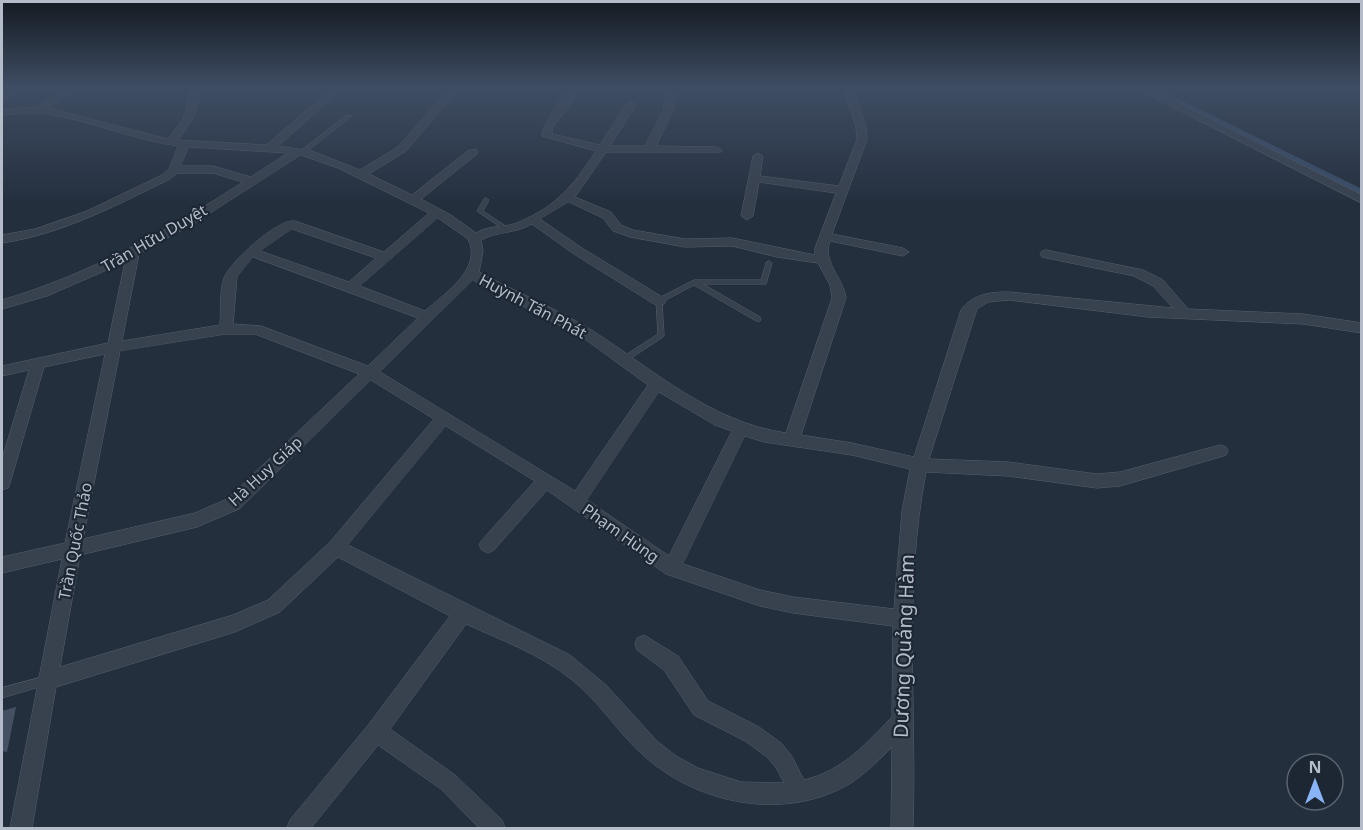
<svg xmlns="http://www.w3.org/2000/svg" width="1363" height="830" viewBox="0 0 1363 830" font-family="'Noto Sans',sans-serif">
	<style>
		.lines { fill: none; stroke-linecap: round; stroke-linejoin: round }
		.canal { fill: #394c67; fill-rule: evenodd }
		.building { fill: #455162 }
		.service-casing { stroke: #565f6c; stroke-width: 1 }
		.minor-casing { stroke: #565f6c; stroke-width: 1 }
		.service { fill: #38414e; fill-rule: evenodd }
		.minor { fill: #38414e; fill-rule: evenodd }
		.labels { text-anchor: middle; stroke-width: 4.5; stroke-linejoin: round; paint-order: stroke }
		.street-label { font-size: 16px; fill: #b4bcc9; stroke: #1d2633 }
		.near-street-label { font-size: 20px; fill: #b4bcc9; stroke: #1d2633 }
	</style>
	<rect width="100%" height="100%" fill="#242f3e"/>
	<g class="lines">
		<path class="canal" d="M 1142,87 L 1155,87 L 1362,189 L 1362,197 Z"/>
	</g>
	<path class="building" d="M 16,707 L 7,752 L 2,751 L 2,711 Z"/>
	<g class="lines">
		<defs>
			<path id="service" d="M 920,87 L 924,87 L 925,90 L 921,91 Z
				M 347,115 L 352,116 L 305,153 L 301,153 L 301,151 Z
				M 486,198 L 489,200 L 483,211 L 507,227 L 507,229 L 503,229 L 477,211 L 484,199 Z
				M 769,261 L 772,263 L 766,284 L 703,284 L 760,317 L 761,319 L 760,321 L 756,321 L 694,285 L 662,302 L 664,335 L 663,337 L 625,362 L 621,362 L 619,360 L 621,358 L 658,334 L 656,301 L 657,299 L 694,280 L 761,280 L 766,263 Z
				M 46,676 L 49,678 L 51,681 L 49,684 L 2,698 L 2,688 Z"/>
			<path id="minor" d="M 11,87 L 22,87 L 6,102 L 2,103 L 2,95 Z
				M 69,87 L 81,87 L 48,108 L 168,139 L 183,119 L 192,87 L 202,87 L 193,119 L 178,140 L 266,145 L 334,87 L 345,87 L 278,146 L 312,151 L 360,170 L 398,147 L 450,87 L 460,87 L 406,151 L 369,174 L 412,195 L 469,150 L 477,150 L 477,154 L 421,199 L 451,215 L 476,233 C 489,225 503,228 517,223 C 557,206 573,186 596,151 L 542,136 C 542,123 562,101 569,87 L 579,87 L 571,104 L 552,128 L 552,134 L 600,145 L 627,103 L 631,102 L 636,105 L 610,146 L 645,146 L 663,111 L 667,87 L 677,87 L 673,111 L 656,146 L 717,147 L 722,150 L 721,152 L 606,152 L 575,197 L 611,212 L 621,225 L 633,230 L 685,239 L 732,238 L 815,255 L 815,248 L 836,193 L 759,182 L 753,216 L 747,220 L 741,216 L 753,156 L 758,153 L 763,156 L 760,176 L 839,186 L 857,139 L 856,127 L 843,87 L 853,87 L 866,127 L 867,139 L 832,234 L 903,248 L 909,252 L 903,256 L 830,241 C 822,262 843,277 846,298 L 801,435 L 852,443 L 914,457 L 961,310 C 973,294 990,292 1009,292 L 1173,308 L 1153,286 L 1134,276 L 1042,257 L 1040,254 L 1042,251 L 1046,250 L 1143,270 L 1163,280 L 1188,309 L 1303,314 L 1362,323 L 1362,333 L 1303,324 L 1148,317 L 1009,300 L 988,302 L 977,309 L 929,459 L 1008,462 L 1097,474 L 1120,472 L 1220,445 L 1226,447 L 1228,451 L 1226,455 L 1220,457 L 1120,486 L 1097,488 L 1008,476 L 926,472 C 903,590 917,709 913,828 L 891,828 L 892,747 C 879,760 866,773 851,783 C 786,822 698,805 643,755 C 617,732 599,701 571,679 C 540,654 501,640 466,624 L 390,729 L 455,775 L 502,820 L 505,828 L 479,828 L 441,789 L 378,745 L 311,828 L 287,828 L 290,820 L 369,724 L 450,616 L 338,557 L 280,612 L 235,632 L 56,687 L 32,828 L 10,828 L 62,559 L 2,573 L 2,557 L 65,543 L 105,354 L 44,367 L 10,483 L 8,488 L 2,490 L 2,459 L 29,370 L 2,376 L 2,366 L 108,343 L 125,262 L 47,296 L 2,309 L 2,300 C 90,274 167,231 243,182 L 213,173 L 177,173 L 170,179 C 115,206 62,234 2,243 L 2,235 L 35,229 L 87,211 L 162,175 L 169,169 L 178,146 C 133,140 92,121 48,114 C 32,112 17,114 2,115 L 2,109 L 36,107 ZM 189,147 L 288,153 L 251,177 L 213,166 L 181,166 ZM 301,155 L 338,168 L 429,213 L 384,252 L 295,221 C 278,218 230,262 224,278 C 219,293 221,310 220,325 L 122,341 L 139,254 L 196,222 ZM 569,202 L 603,218 L 613,231 L 630,237 L 685,247 L 732,246 L 777,257 L 818,263 L 830,285 L 832,298 L 786,433 C 711,422 655,371 593,331 C 557,309 516,292 479,272 L 483,251 L 481,240 C 497,231 515,234 532,224 L 574,254 L 654,304 L 664,304 L 666,301 L 664,298 L 582,248 L 540,219 ZM 438,218 L 468,239 C 483,269 444,294 425,311 L 360,286 ZM 292,229 L 376,258 L 349,282 L 260,251 ZM 253,257 L 418,318 L 368,366 L 261,326 L 233,324 L 237,277 ZM 473,280 L 582,337 L 648,385 L 575,491 L 380,372 ZM 226,334 L 255,334 L 359,374 L 227,499 L 195,513 L 83,539 L 120,351 ZM 371,380 L 434,419 L 330,542 L 268,600 L 233,615 L 60,667 L 80,555 L 197,527 L 239,509 ZM 659,392 L 715,425 L 732,431 L 669,556 L 587,500 ZM 446,426 L 535,481 L 482,540 L 479,545 L 482,550 L 488,553 L 494,550 L 547,490 L 666,574 L 760,606 L 793,613 L 893,626 L 892,717 C 866,744 842,771 804,780 L 791,755 L 781,743 L 759,727 L 708,701 L 678,656 L 644,635 L 637,638 L 635,644 L 637,650 L 664,670 L 694,715 L 745,741 L 767,757 L 777,769 L 784,783 L 741,782 L 698,768 L 676,756 L 657,741 L 606,685 L 570,655 L 348,545 ZM 745,436 L 764,442 L 852,455 L 910,469 L 902,511 L 894,609 L 793,597 L 760,590 L 683,564 Z
				M 1133,87 L 1146,87 L 1362,195 L 1362,203 Z"/>
		</defs>
		<use href="#service" class="service-casing"/>
		<use href="#minor" class="minor-casing"/>
		<use href="#service" class="service"/>
		<use href="#minor" class="minor"/>
	</g>
	<linearGradient id="sky" x2="0" y2="1"><stop stop-color="#141a22"/><stop offset="0.43" stop-color="#3f4d63"/><stop offset="1" stop-color="#3f4d63" stop-opacity="0"/></linearGradient>
	<rect width="1363" height="203" fill="url(#sky)"/>
	<g class="labels">
		<g class="street-label">
			<text transform="translate(154 238) rotate(-30)" y="6">Trần Hữu Duyệt</text>
			<text transform="translate(533 306) rotate(28)" y="6">Huỳnh Tấn Phát</text>
			<text transform="translate(265 471) rotate(-43)" y="6">Hà Huy Giáp</text>
			<text transform="translate(621 533) rotate(35)" y="6">Phạm Hùng</text>
			<text transform="translate(75 541) rotate(-79)" y="6">Trần Quốc Thảo</text>
		</g>
		<g class="near-street-label">
			<text transform="translate(904 646) rotate(-88)" y="7">Dương Quảng Hàm</text>
		</g>
	</g>
	<rect width="1363" height="830" fill="none" stroke="#b4bcc9" stroke-width="6"/>
	<g transform="translate(1315 782)"><circle r="28" fill="#1d2633" stroke="#59626f" stroke-width="1.5"/>
	<path d="M0-4.5L10 22L0 15L-10 22Z" fill="#8ab4f8"/>
	<text y="-9" font-size="16" font-weight="bold" text-anchor="middle" fill="#b4bcc9">N</text>
	</g>
</svg>
